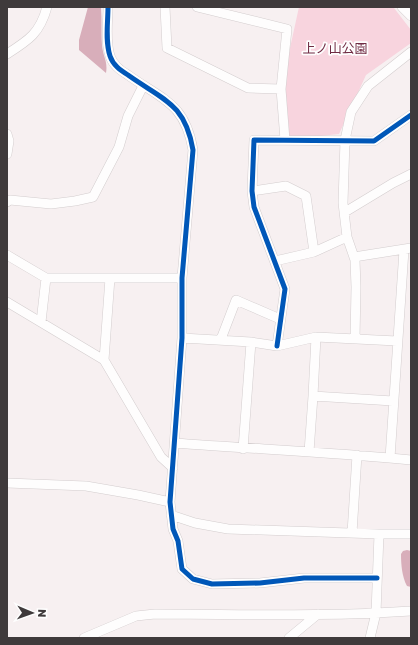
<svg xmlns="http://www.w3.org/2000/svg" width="418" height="645" viewBox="0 0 418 645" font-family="'Golos Text','Noto Sans JP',sans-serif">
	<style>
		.green { fill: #f8d4de }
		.water { fill: #d8aeba }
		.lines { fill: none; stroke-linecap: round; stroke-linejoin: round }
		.street-casing { stroke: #d3cdce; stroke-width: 10 }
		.street { stroke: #fefdfd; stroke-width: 9 }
		.cycleway-casing { stroke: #fefefe; stroke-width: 8 }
		.cycleway { stroke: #0057b8; stroke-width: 5 }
		.labels { text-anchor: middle; stroke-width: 3.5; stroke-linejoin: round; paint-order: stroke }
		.park-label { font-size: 13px; fill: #702b43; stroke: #fefefe }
	</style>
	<rect width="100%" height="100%" fill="#f7f0f1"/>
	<path class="green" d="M 299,7 L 390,7 L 394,8 L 411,30 L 411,43 L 366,75 L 339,134 L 285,140 L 281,89 Z"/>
	<path class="water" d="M 88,7 L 101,7 C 102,20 101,33 102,45 C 103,57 108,61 106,73 L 79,50 L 79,40 Z
		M 407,550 L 411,551 L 411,587 L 407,586 C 402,577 401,564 401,554 L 403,551 Z"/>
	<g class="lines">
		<defs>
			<path id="street" d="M 108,7 C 108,22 105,41 110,56 C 113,65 120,70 128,75 C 163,100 185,103 193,150 L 182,278 L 182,338 L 170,502 L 173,529 L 178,541 L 182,569 L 193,579 L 212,584 L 260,583 L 304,578 L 377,578
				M 165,7 L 167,48 L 248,88 L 281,89
				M 197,7 L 287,29 L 281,89 L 285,140
				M 402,7 L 411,16
				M 7,54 C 29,40 40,33 47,7
				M 7,134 L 9,141 L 7,154
				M 252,191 L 286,186 L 306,196 L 314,252
				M 7,202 L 10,200 L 51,204 L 75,201 L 93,197 L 119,147 L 128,116 L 143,86
				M 345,212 L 393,183 L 411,174
				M 7,255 L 46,278 L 182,278
				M 354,257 L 411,248
				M 275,261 L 314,252 L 347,237
				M 7,302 L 104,360 L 161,457 L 173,468
				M 41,322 L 46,278
				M 182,338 L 251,342 L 277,346 L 316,337 L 397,341
				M 221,339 L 236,300 L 280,319
				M 355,339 L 356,287 L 355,260 L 347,237 L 343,203 L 345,140 L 351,112 L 368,86 L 411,52
				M 277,346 L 285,289 L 254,207 L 252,191 L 254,140 L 374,141 L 411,115
				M 104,360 L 110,278
				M 313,396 L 393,401
				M 175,443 C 253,449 332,452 411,460
				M 243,449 L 251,342
				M 309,452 L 313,396 L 316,337
				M 390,458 L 404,250
				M 7,483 L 86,486 L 138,495 L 170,502
				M 171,515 L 195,523 L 228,529 L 379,534 L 411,534
				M 352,533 L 357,455
				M 84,638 L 136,616 L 155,614 C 241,614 326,617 411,611
				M 289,638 L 318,614
				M 370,638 L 376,613 L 379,534"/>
		</defs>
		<use href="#street" class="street-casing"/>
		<use href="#street" class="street"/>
		<defs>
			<path id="cycleway" d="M 108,7 C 108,22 105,41 110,56 C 113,65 120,70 128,75 C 163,100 185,103 193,150 L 182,278 L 182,338 L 170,502 L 173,529 L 178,541 L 182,569 L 193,579 L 212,584 L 260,583 L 304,578 L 377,578
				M 277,346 L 285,289 L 254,207 L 252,191 L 254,140 L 374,141 L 411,115"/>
		</defs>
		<use href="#cycleway" class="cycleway-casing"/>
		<use href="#cycleway" class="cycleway"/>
	</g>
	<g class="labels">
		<g class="park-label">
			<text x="335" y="53">上ノ山公園</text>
		</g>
	</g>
	<rect width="418" height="645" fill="none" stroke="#3f3a3b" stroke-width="16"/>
	<g transform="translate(32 613) rotate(92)" stroke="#fefefe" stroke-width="3" paint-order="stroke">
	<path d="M0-3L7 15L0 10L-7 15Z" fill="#3f3a3b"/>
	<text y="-6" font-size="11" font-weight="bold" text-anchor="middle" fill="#3f3a3b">N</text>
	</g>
</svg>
